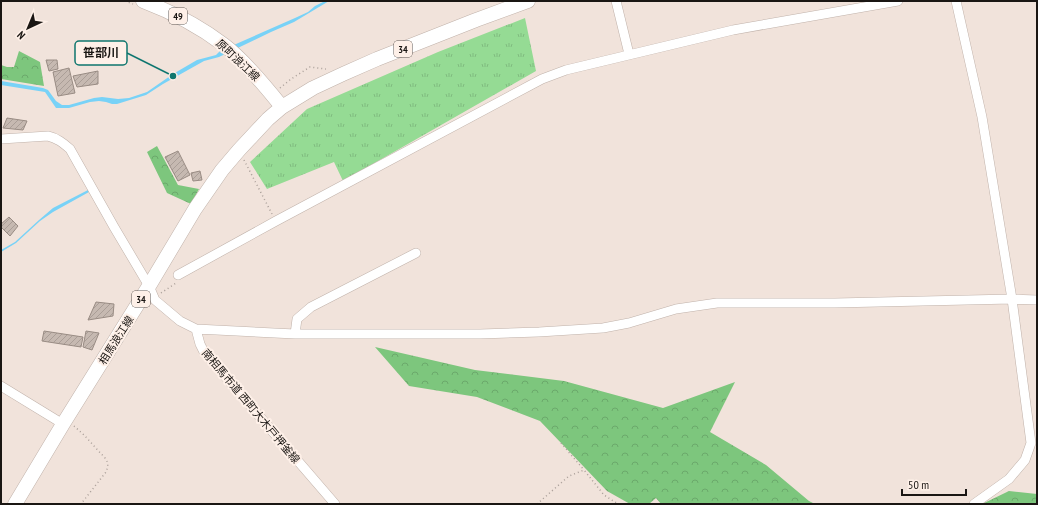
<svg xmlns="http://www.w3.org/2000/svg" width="1038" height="505" viewBox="0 0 1038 505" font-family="'PT Sans Narrow','Noto Sans JP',sans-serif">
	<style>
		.grass { fill: url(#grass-tufts) }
		.forest { fill: url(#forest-crowns) }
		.water { fill: #78d2f7 }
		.building { fill: url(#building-hatch); stroke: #998c84 }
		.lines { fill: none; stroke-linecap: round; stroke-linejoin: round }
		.street-casing { stroke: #c0b2aa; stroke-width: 10 }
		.primary-casing { stroke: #c0b2aa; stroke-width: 15 }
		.path { stroke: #aa9f99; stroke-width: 1.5; stroke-dasharray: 1 3; stroke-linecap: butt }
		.street { stroke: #fff; stroke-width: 9 }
		.primary { stroke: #fff; stroke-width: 14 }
		.labels { text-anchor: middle; stroke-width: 4; stroke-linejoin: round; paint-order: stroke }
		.shield { fill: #fef0e8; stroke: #5e5753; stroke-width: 1 }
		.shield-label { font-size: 10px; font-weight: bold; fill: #1a1613 }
		.street-label { font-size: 11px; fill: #1a1613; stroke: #fef0e8 }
		.leader { fill: none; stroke: #0f766e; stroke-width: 1.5 }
		.callout-dot { fill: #0f766e; stroke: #fef0e8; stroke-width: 1.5 }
		.callout { fill: #fef0e8; stroke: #0f766e; stroke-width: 1.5 }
		.callout-label { font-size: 12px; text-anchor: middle; font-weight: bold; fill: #1a1613 }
	</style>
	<defs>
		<pattern id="grass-tufts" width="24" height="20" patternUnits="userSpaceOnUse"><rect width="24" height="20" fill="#95db94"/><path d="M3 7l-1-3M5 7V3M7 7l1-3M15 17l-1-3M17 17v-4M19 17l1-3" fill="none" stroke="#80bb7f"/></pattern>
		<pattern id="forest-crowns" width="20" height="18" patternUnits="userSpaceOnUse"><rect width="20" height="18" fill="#7dc67d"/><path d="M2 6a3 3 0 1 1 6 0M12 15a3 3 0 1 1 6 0" fill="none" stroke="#6ba96b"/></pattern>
		<pattern id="building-hatch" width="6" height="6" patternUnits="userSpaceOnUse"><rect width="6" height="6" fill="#c6b9b1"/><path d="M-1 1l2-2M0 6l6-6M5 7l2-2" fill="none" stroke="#aa9e97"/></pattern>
	</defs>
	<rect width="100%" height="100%" fill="#f1e3db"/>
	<path class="grass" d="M 525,18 L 536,71 L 343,181 L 334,162 L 267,189 L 250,162 L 307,109 L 438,52 Z"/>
	<path class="forest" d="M 19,51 L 40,62 L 44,86 L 1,79 L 1,65 L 7,67 L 14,67 Z
		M 157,146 L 178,185 L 199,189 L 191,204 L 167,193 L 147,152 Z
		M 375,347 L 475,370 L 564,381 L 663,408 L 735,382 L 710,432 L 766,465 L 809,501 L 815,504 L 661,504 L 656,498 L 649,504 L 630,504 L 607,491 L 540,421 L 477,397 L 409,386 Z
		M 1009,491 L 1037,494 L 1037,504 L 982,504 Z"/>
	<path class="water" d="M 325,1 L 329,1 L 294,22 L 271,32 L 219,57 L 204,61 L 163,84 L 146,95 L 117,104 L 112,104 L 106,102 L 99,101 L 90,102 L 69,108 L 56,108 L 45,92 L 1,85 L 1,81 L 43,88 L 48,90 L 56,101 L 62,105 L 69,105 L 94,98 L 102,97 L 118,99 L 129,98 L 147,92 L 173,74 L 197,60 L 216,55 L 220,51 L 295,18 L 308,12 L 315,6 Z
		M 88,190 L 89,192 L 53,212 L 40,221 L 16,243 L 1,252 L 1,250 L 15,242 L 39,220 L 53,208 Z"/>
	<path class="building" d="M 46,60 L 57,60 L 58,69 L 49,71 Z
		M 69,68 L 75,93 L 58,96 L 53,72 Z
		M 98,71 L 98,84 L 77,87 L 73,76 Z
		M 7,118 L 27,121 L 23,130 L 3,128 Z
		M 178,151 L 190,175 L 178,181 L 165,157 Z
		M 200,171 L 202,180 L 193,181 L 191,173 Z
		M 9,217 L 18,226 L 10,236 L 1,227 L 1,224 Z
		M 96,302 L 114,304 L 113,316 L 88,320 Z
		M 44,331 L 83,337 L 81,347 L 42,341 Z
		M 86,331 L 99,333 L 92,350 L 83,347 Z"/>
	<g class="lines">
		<defs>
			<path id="street" d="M 616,1 L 629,54
				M 956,1 L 982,117 L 1012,299 L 1031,443 L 1025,460 L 1009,479 L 974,504
				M 1,139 L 48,136 C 57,138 63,143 70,149 L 114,227 L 149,286 L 155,300 L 180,321 L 196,329 L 200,344 L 204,352 L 335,504
				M 178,275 L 276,221 L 542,79 L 566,70 L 733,30 L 898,1
				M 196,329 L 295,334 L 480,334 L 539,332 L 603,328 L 629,323 L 676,309 L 717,303 L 835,303 L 1012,299 L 1037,300
				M 295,334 L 297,319 L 311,307 L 416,253
				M 1,386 L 63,424"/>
			<path id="primary" d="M 143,1 C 172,12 199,26 224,45 C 244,60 266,87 282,107
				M 15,504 L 63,424 L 149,286 L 195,209 L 222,170 L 239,150 L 268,119 L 282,107 L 313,88 L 343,74 L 377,59 L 476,20 L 528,1"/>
		</defs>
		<use href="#street" class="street-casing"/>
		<use href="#primary" class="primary-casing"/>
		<path class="path" d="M 125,1 L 133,4
			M 280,88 L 291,79 L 310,67 L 326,69
			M 244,160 L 272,214
			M 161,293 L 176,283
			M 74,426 L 84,435 L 105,458 C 109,463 108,467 106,472 L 81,504
			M 561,443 L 584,470
			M 537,504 L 569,476 L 584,470 L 604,495 L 618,504"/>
		<use href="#street" class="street"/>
		<use href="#primary" class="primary"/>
	</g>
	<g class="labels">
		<g class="shield">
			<rect x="169" y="8" width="18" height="16" rx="3"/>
			<rect x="394" y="41" width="18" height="16" rx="3"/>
			<rect x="132" y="291" width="18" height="16" rx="3"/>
		</g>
		<g class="shield-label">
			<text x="178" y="20">49</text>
			<text x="403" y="53">34</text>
			<text x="141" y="303">34</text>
		</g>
		<g class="street-label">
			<text transform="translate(238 60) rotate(43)" y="4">原町浪江線</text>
			<text transform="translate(116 340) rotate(-58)" y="4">相馬浪江線</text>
			<text transform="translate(251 406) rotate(50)" y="4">南相馬市道 西町大木戸押釜線</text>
		</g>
	</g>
	<path class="leader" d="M173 76L127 53"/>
	<circle class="callout-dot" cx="173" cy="76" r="4"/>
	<rect class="callout" x="75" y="41" width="52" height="24" rx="4"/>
	<g class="callout-label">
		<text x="101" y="57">笹部川</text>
	</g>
	<rect width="1038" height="505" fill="none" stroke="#1a1613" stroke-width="4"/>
	<g transform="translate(28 28) rotate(224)" stroke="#fef0e8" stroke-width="3" paint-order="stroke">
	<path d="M0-3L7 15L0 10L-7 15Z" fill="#1a1613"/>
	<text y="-6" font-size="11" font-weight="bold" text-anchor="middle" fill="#1a1613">N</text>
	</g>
	<path d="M902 489v6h64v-6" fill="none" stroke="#1a1613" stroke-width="2"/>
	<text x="908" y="489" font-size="12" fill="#1a1613" stroke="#fef0e8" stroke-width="3" paint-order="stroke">50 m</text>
</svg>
